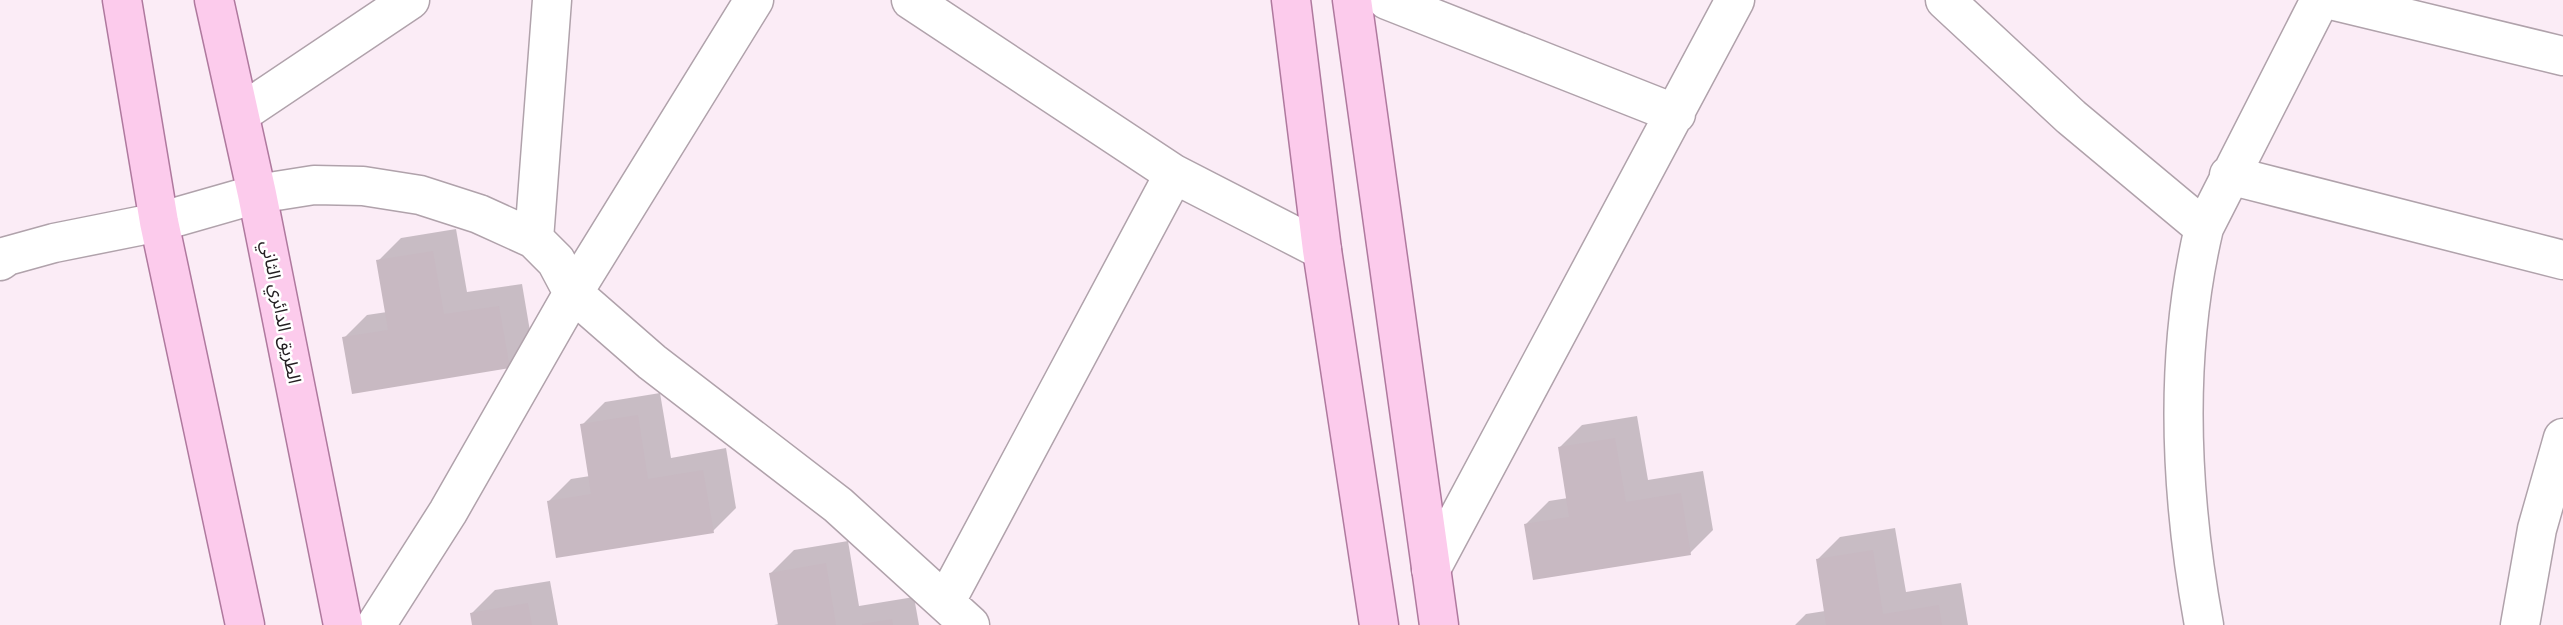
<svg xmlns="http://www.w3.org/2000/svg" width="2563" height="625" viewBox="0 0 2563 625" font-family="Poppins,'Noto Sans Arabic',sans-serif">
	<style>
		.shadow { fill: #0003 }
		.building { fill: #c8b9c2 }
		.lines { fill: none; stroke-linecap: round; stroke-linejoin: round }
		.street-casing { stroke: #b0a2ab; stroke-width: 41 }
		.primary-casing { stroke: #af799e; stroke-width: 41 }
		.street { stroke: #fff; stroke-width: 38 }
		.primary { stroke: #fccbec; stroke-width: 38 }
		.labels { text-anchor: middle; stroke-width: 5; stroke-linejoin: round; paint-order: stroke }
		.street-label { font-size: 18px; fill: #252023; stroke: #fff }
	</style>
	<rect width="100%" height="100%" fill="#fbecf6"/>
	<path class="shadow" d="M 456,229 L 467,292 L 522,284 L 532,343 L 509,366 L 344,338 L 367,315 L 387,312 L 378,261 L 401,238 Z
		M 660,393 L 671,458 L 726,448 L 736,508 L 713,531 L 548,502 L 571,479 L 590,476 L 582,425 L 605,402 Z
		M 1637,416 L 1648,480 L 1703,471 L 1713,530 L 1690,553 L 1526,524 L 1549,501 L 1568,498 L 1559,448 L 1582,425 Z
		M 1895,528 L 1906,592 L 1961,583 L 1968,625 L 1795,625 L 1806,614 L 1825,611 L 1817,560 L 1840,537 Z
		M 848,541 L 859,606 L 914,597 L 919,625 L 774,625 L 779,624 L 771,573 L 794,550 Z
		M 550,581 L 558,625 L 474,625 L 472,613 L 495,590 Z"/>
	<path class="building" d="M 433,251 L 444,314 L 499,306 L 510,368 L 352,394 L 342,337 L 388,330 L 376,260 Z
		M 638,415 L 648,479 L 703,470 L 714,533 L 556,558 L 547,501 L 591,494 L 580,424 Z
		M 1615,438 L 1626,502 L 1681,493 L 1691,555 L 1533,580 L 1524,524 L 1569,517 L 1558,447 Z
		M 1873,550 L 1883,614 L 1939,605 L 1942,625 L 1826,625 L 1816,559 Z
		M 826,563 L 836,625 L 778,625 L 769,573 Z
		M 528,603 L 532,625 L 472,625 L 470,613 Z
		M 892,619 L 893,625 L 862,625 L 862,624 Z"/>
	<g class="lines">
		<defs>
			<path id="street" d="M 911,0 L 1174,174 L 1322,250
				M 1387,0 L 1676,114
				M 1945,0 L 2071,117 L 2204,228
				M 2331,0 L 2563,56
				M 240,114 L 410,0
				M 2229,175 L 2563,260
				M 534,239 L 552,0
				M 0,261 L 7,256 L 54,243 L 159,222 L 257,194 L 314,185 L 363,186 L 420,195 L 479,214 L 534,239 L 556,261 L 573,293 L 652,362 L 838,505 L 970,625
				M 1431,569 L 1735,0
				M 946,601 L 1174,174
				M 376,625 L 448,512 L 573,293 L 754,0
				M 2204,625 C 2180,494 2173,359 2204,228 L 2320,0
				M 2520,625 L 2537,529 L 2563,438"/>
			<path id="primary" d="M 122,0 L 159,222 L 245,625
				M 214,0 L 257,194 L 343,625
				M 1291,0 L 1322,250 L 1379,625
				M 1352,0 L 1439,625"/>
		</defs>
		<use href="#street" class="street-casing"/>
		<use href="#primary" class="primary-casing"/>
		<use href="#street" class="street"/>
		<use href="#primary" class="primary"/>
	</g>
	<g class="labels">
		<g class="street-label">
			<text transform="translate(281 312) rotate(79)" y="6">الطريق الدائري الثاني</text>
		</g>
	</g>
</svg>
